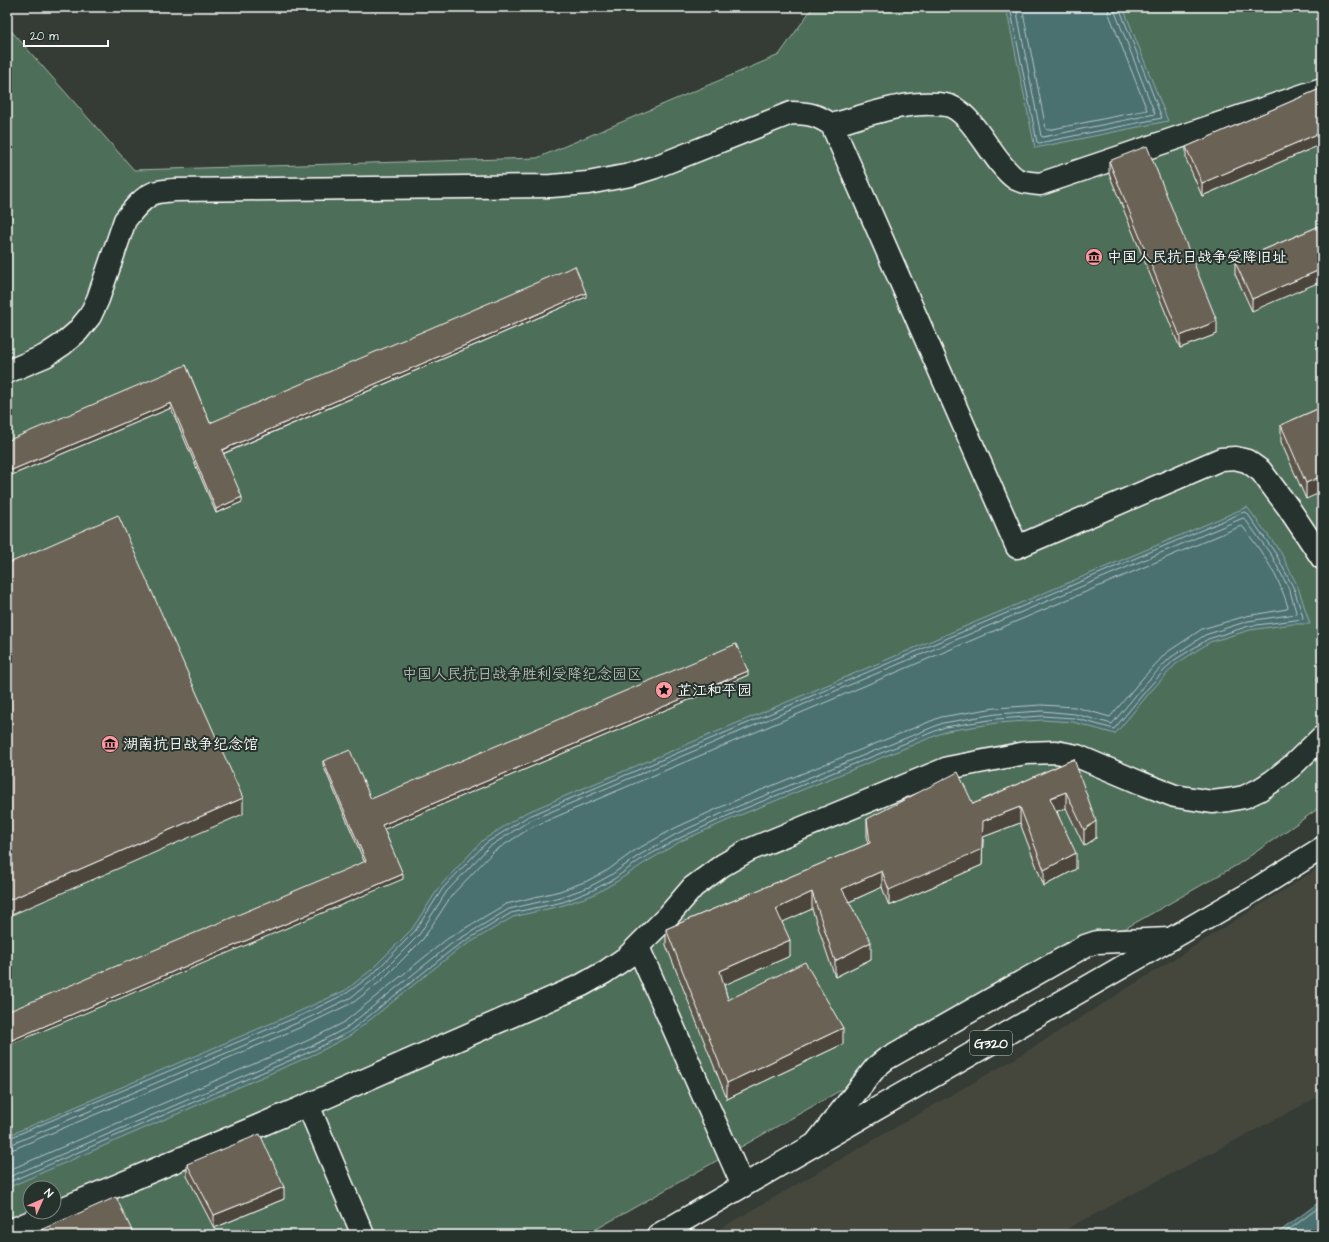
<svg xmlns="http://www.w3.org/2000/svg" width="1329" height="1242" viewBox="0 0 1329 1242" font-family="'Architects Daughter','LXGW WenKai TC',sans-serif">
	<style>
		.built { fill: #44473e }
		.green { fill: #4e6e58; stroke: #a6b6ac; fill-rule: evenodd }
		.water { fill: #4b6f70; stroke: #93a9a9 }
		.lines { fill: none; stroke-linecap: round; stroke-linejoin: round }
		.shore { stroke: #b7c5c6; stroke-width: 1 }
		.minor-casing { stroke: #fff; stroke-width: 25 }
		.highway-casing { stroke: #fff; stroke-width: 25 }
		.minor { stroke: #26332d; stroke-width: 22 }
		.highway { stroke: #26332d; stroke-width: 22 }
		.wall { fill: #5c5448; stroke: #fff }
		.shaded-wall { fill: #4b453b; stroke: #fff }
		.building { fill: #6b6254; stroke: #fff }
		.labels { text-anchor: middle; stroke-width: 4; stroke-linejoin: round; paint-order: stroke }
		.shield { fill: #26332d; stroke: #bec2c0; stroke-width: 1 }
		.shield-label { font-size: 14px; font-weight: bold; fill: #fff }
		.poi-label { font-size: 15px; fill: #fff; stroke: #26332d; text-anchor: start }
		.park-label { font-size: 15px; fill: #afbeb4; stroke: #26332d }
	</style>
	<rect width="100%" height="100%" fill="#343c35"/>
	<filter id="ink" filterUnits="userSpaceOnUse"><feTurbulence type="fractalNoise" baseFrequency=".025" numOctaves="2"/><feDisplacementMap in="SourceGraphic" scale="8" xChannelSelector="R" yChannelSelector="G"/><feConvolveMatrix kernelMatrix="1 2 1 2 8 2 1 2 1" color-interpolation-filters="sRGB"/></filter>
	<g filter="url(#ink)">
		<path class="built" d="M 1322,866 L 1322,1095 L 1055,1235 L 709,1235 L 1026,1052 Z"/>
		<path class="green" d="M 813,7 L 1322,7 L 1322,806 L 1237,865 L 586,1235 L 7,1235 L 7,26 L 134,170 L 537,158 L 779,55 ZM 30,1188 L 54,1188 L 54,1212 L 30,1212 Z"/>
		<path class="water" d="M 1006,7 L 1123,7 L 1168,121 L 1035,148 Z
			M 1247,507 L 1280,551 L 1298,587 L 1310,624 L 1293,624 L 1250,630 L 1210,642 L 1176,664 L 1152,690 L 1115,734 L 1073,722 L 1042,720 L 997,723 L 947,731 L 738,816 L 681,841 L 643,864 L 616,882 L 593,895 L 564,905 L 513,917 L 456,951 L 351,1035 L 315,1054 L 7,1188 L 7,1136 L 300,1011 L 346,990 L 371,970 L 412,929 L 440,886 L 483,840 L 525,813 Z
			M 1322,1200 L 1322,1235 L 1275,1235 Z"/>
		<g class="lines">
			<path class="shore" d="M 1010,7 L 1037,142 L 1039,143 L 1162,118 L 1119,7
				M 1016,7 L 1041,136 L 1043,137 L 1155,114 L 1115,12 L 1114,7
				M 1022,7 L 1046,129 L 1048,130 L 1147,110 L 1109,14 L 1108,7
				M 7,1139 L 302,1015 L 347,993 L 374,973 L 415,931 L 443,888 L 486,843 L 527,817 L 1244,512 L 1247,513 L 1276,554 L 1294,589 L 1303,617 L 1303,619 L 1249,626 L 1208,639 L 1173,661 L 1149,687 L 1114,729 L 1074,718 L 1042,716 L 996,719 L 945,727 L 736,812 L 680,838 L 640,860 L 614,879 L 591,891 L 563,902 L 511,913 L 454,948 L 349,1032 L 314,1050 L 7,1183
				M 7,1144 L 12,1144 L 304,1020 L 350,998 L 377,977 L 419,935 L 447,891 L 489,847 L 529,821 L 1243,518 L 1245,519 L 1272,556 L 1290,591 L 1296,612 L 1296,614 L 1248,621 L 1205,635 L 1170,658 L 1145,684 L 1112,724 L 1075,714 L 1042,711 L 996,714 L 943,723 L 734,808 L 678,833 L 638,856 L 611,875 L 589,887 L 561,897 L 509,909 L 451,944 L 346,1028 L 312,1046 L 7,1178
				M 7,1150 L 14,1149 L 306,1025 L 354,1002 L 381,981 L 423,939 L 452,895 L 493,852 L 532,827 L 1241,526 L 1243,527 C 1262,552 1279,576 1288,607 L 1287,609 L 1246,616 L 1202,629 L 1166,653 L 1141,680 L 1110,717 L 1075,707 L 1042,705 L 995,708 L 941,717 L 732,802 L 675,828 L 634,851 L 608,870 L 587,881 L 560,891 L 506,904 L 447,939 L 343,1023 L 309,1040 L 7,1171
				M 1282,1235 L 1322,1205"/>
			<defs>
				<path id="minor" d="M 832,125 C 868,115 908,99 946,105 C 972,109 993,164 1016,179 C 1023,183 1032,183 1040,184 L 1322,89
					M 7,372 L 45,356 L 63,344 L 77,332 L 90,316 L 98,299 L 125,220 C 133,210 142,198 154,193 C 160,191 167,191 174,190 L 551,186 L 588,183 L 630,175 L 655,167 L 791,113 C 809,113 817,115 832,125 L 1017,547 L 1221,459 L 1235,458 L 1247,461 L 1261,471 L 1288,507 L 1322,558
					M 638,947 L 743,1186
					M 308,1105 L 363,1235
					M 816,1143 L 876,1067 L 886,1059 L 1085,946 L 1097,942 L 1170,939
					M 7,1232 L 308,1105 L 582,985 L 605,972 L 627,957 L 669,915 L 693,887 L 723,865 L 749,850 L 948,768 L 1026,753 L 1056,752 L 1077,756 L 1141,783 L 1175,796 L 1212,802 L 1228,800 L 1244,797 L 1259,790 L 1273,781 L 1292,766 L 1322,737"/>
				<path id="highway" d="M 658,1235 L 1245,896 L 1322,848"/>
			</defs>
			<use href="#minor" class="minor-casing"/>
			<use href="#highway" class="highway-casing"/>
			<use href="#minor" class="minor"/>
			<use href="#highway" class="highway"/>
		</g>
		<path class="wall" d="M 1322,88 L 1322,144 L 1202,196 L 1186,159 L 1186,147 Z
			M 1109,161 L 1217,334 L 1180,348 L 1109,174 Z
			M 1322,225 L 1252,311 L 1235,274 L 1235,262 Z
			M 586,297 L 223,454 L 242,502 L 216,513 L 171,408 L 7,477 L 186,365 L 210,423 Z
			M 1322,407 L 1306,499 L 1281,442 L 1281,425 Z
			M 748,675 L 384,829 L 403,879 L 364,861 L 323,765 L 323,761 L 371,799 Z
			M 1074,759 L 1096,838 L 1084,846 L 1066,808 L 1057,811 L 1076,869 L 1044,886 L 1020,823 L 983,837 L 982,865 L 889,906 L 882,887 L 849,902 L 871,959 L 835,977 L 812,909 L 782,922 L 790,956 L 724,985 L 728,1000 L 843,1044 L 727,1099 L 666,945 L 666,929 L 868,844 L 867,836 L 867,819 L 973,804 Z
			M 187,1164 L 284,1199 L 214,1228 L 187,1176 Z"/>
		<path class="shaded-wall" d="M 1322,132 L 1322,144 L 1202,196 L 1202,183 Z
			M 1322,269 L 1322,281 L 1252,311 L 1252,299 Z
			M 586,293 L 586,297 L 222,454 L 222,450 Z
			M 1217,321 L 1217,334 L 1180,348 L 1180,336 Z
			M 171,403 L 171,408 L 7,477 L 7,472 Z
			M 1322,476 L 1322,492 L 1306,499 L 1306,483 Z
			M 242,497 L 242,502 L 216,513 L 216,509 Z
			M 748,671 L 748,675 L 382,830 L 382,825 Z
			M 1066,792 L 1066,808 L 1050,814 L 1050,798 Z
			M 243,798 L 243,814 L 7,917 L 7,901 Z
			M 1020,807 L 1020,823 L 983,837 L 982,865 L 889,906 L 889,890 L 983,821 Z
			M 1096,821 L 1096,838 L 1084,846 L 1084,830 Z
			M 1076,853 L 1076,869 L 1044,886 L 1044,870 Z
			M 882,871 L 882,887 L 842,905 L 842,889 Z
			M 403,874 L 403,879 L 7,1046 L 7,1042 Z
			M 812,892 L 812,909 L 776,925 L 776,909 Z
			M 790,940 L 790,956 L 720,987 L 720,971 Z
			M 871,942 L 871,959 L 835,977 L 835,961 Z
			M 843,1028 L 843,1044 L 727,1099 L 727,1083 Z
			M 284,1187 L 284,1199 L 214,1228 L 214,1215 Z"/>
		<path class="building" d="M 1322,88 L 1322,132 L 1202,183 L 1186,147 Z
			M 1147,146 L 1217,321 L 1180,336 L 1109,161 Z
			M 1322,225 L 1322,269 L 1252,299 L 1235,262 Z
			M 575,266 L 586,293 L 222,450 L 242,497 L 216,509 L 171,403 L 7,472 L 7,441 L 186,365 L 210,423 Z
			M 1322,407 L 1322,476 L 1306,483 L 1281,425 Z
			M 118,515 L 243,798 L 7,901 L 7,564 Z
			M 736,644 L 748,671 L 382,825 L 403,874 L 7,1042 L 7,1012 L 366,861 L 323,761 L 350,750 L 371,799 Z
			M 1074,759 L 1096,821 L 1084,830 L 1066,792 L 1050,798 L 1076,853 L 1044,870 L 1020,807 L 983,821 L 982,849 L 889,890 L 882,871 L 842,889 L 871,942 L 835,961 L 812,892 L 776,909 L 790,940 L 720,971 L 728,1000 L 805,962 L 843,1028 L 727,1083 L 666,929 L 870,843 L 867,819 L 958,772 L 973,804 Z
			M 260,1134 L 284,1187 L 214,1215 L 187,1164 Z
			M 116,1197 L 134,1235 L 29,1235 Z"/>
	</g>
	<defs>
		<symbol id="museum-disc" viewBox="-11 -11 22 22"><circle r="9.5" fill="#ff9aa2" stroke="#26332d"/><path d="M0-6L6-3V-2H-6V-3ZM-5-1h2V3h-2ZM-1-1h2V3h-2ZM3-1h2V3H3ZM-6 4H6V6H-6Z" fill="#111"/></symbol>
		<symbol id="sight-disc" viewBox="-11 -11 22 22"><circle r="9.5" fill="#ff9aa2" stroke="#26332d"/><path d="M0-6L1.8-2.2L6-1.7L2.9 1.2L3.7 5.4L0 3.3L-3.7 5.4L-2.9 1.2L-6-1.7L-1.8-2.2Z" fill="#111"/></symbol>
	</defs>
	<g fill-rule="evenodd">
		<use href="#museum-disc" x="1084" y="247" width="20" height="20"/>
		<use href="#sight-disc" x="654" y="680" width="20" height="20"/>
		<use href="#museum-disc" x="100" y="734" width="20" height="20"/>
	</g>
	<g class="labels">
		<rect class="shield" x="970" y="1031" width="42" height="24" rx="3"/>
		<g class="shield-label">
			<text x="991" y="1048">G320</text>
		</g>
		<g class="poi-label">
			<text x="1107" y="262">中国人民抗日战争受降旧址</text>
			<text x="677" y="695">芷江和平园</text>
			<text x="123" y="749">湖南抗日战争纪念馆</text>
		</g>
		<g class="park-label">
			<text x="522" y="679">中国人民抗日战争胜利受降纪念园区</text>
		</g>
	</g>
	<rect width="1329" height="1242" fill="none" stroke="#26332d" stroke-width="24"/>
	<rect x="12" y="12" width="1305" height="1218" fill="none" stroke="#fff" stroke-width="1.5" filter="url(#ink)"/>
	<g transform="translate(42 1200) rotate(45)"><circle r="19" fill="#26332d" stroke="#7d8581"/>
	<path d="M0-3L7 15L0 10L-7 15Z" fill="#ff9aa2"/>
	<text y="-6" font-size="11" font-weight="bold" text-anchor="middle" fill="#ffffff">N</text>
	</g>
	<path d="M24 40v6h84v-6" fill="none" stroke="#ffffff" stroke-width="2"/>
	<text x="30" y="40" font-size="12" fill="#ffffff" stroke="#26332d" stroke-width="3" paint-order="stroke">20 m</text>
</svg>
